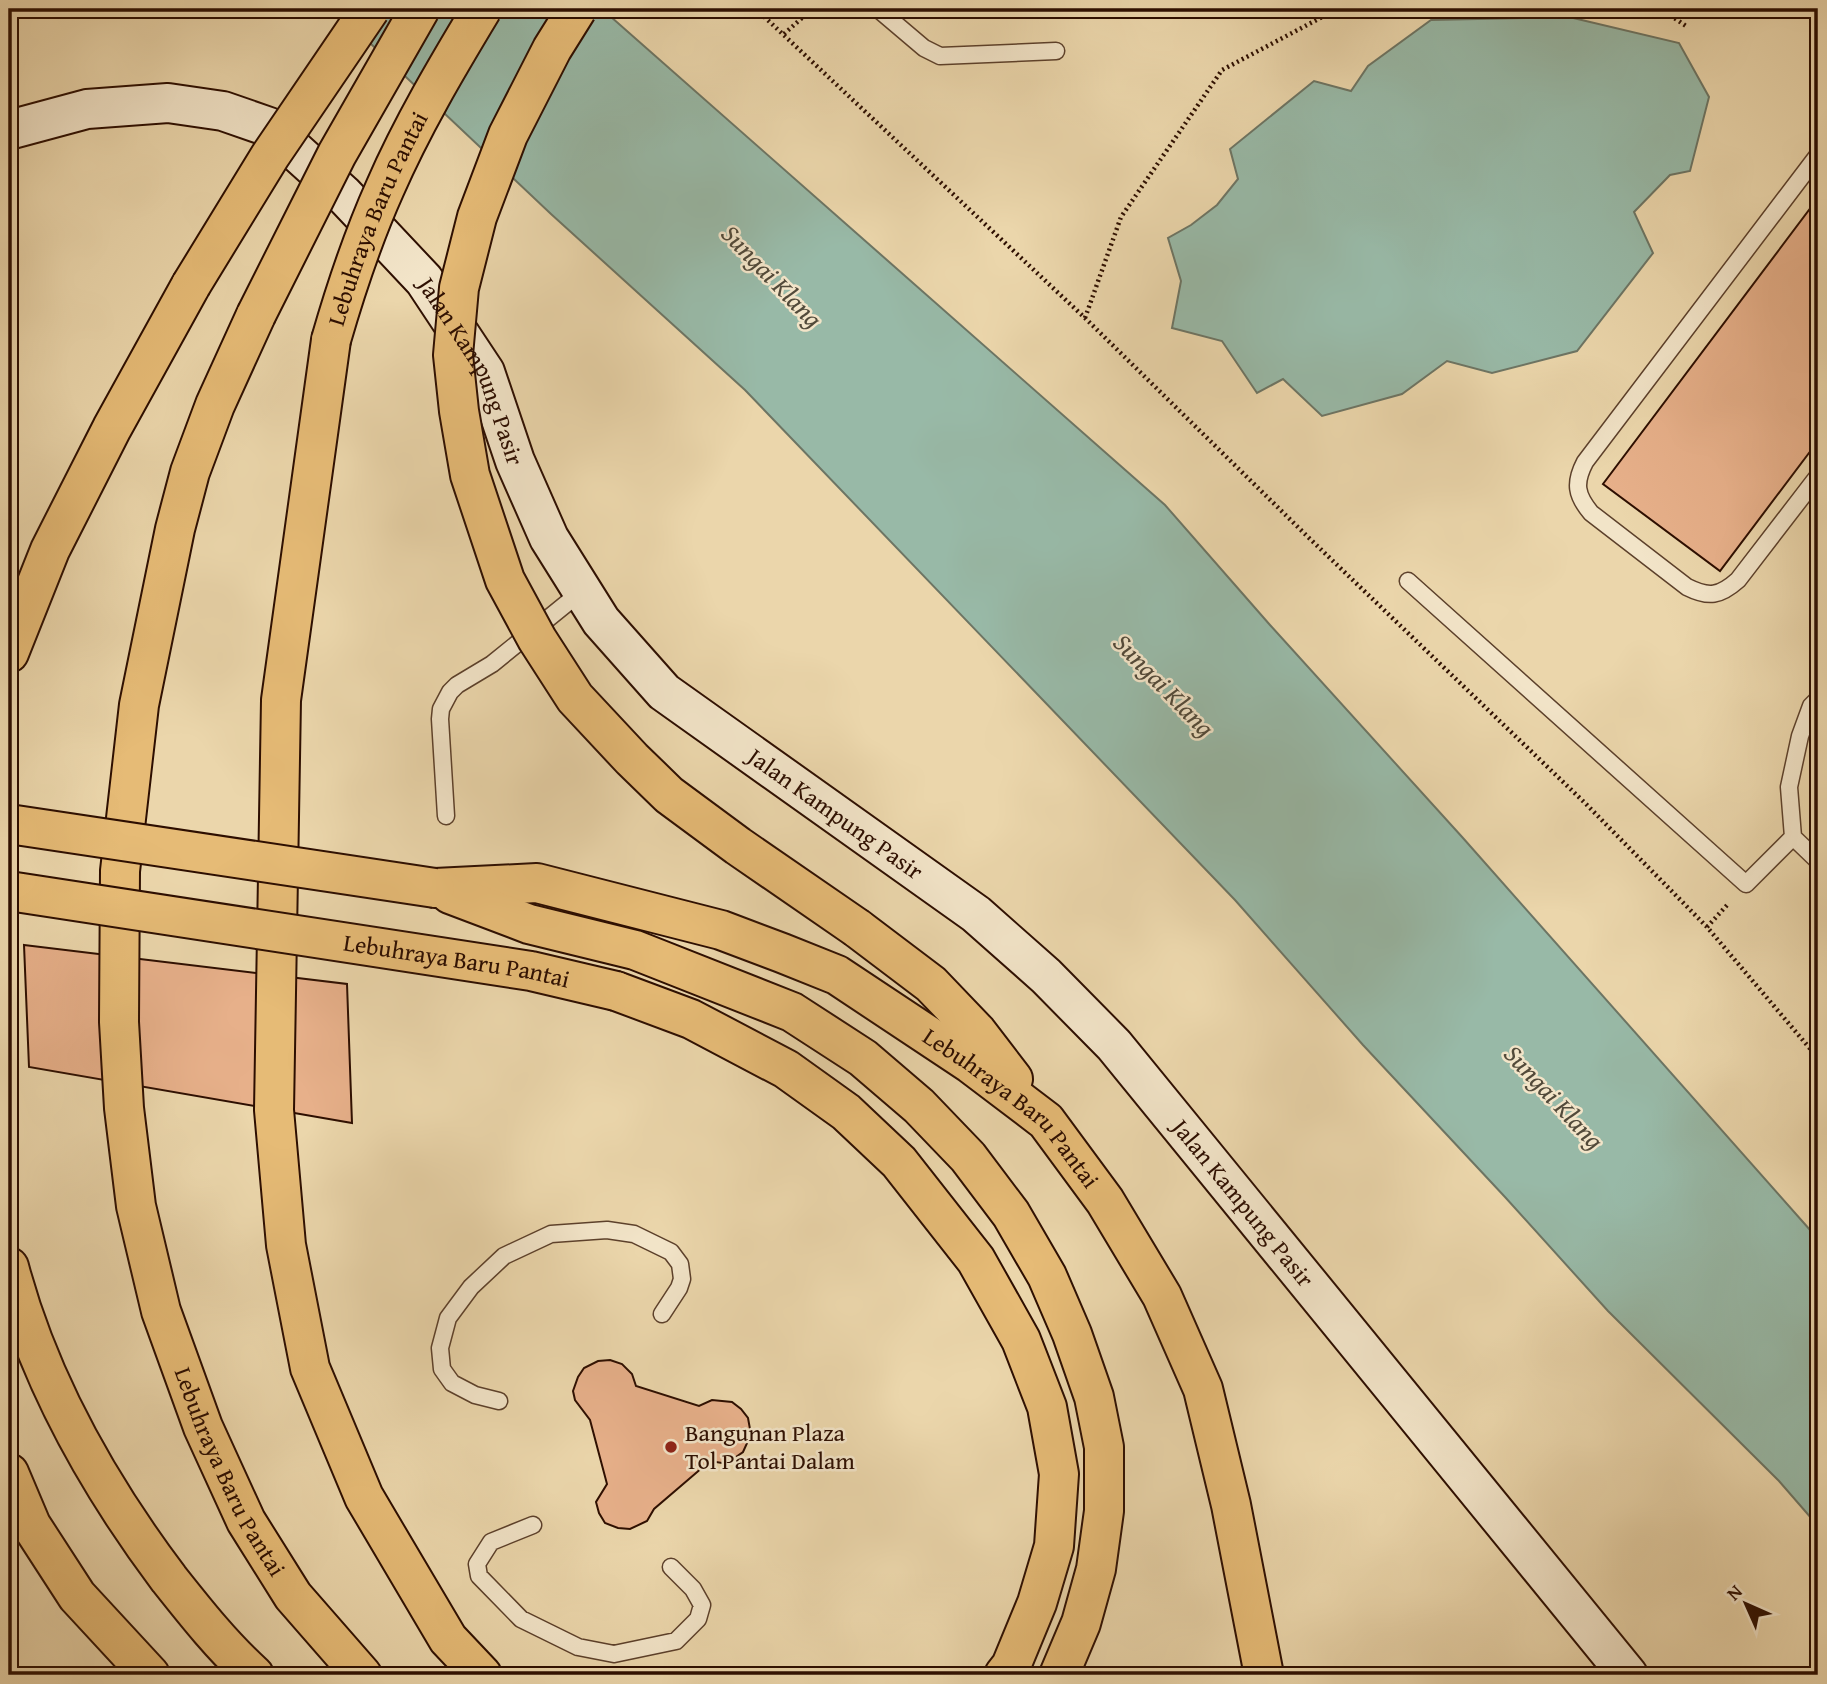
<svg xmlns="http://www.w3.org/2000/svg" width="1827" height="1684" viewBox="0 0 1827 1684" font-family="'Gentium Book Plus',serif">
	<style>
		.water { fill: #98b9a7; stroke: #6d7564; stroke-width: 2 }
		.building { fill: #e7b08a; stroke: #2d0e00; stroke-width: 2 }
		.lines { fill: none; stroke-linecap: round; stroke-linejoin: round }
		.lane-casing { stroke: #5c402b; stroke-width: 19 }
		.secondary-casing { stroke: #2d0e00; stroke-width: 42 }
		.highway-casing { stroke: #2d0e00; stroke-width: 42 }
		.path { stroke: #2d0e00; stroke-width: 4.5; stroke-dasharray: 2 3.5; stroke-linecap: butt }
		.lane { stroke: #f2e4c8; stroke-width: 16 }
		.secondary { stroke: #f2e4c8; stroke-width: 38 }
		.highway { stroke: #e6bb76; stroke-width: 38 }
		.highway-bridge-casing { stroke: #2d0e00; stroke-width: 42; stroke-linecap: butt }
		.highway-bridge { stroke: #e6bb76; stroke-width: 38 }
		.poi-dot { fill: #8f2418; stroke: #f2e4c8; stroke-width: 2.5 }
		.labels { text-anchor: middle; stroke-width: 5; stroke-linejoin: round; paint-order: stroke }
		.street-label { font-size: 24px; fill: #2d0e00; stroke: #f2e4c8 }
		.poi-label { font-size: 24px; fill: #2d0e00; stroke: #f2e4c8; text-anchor: start }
		.water-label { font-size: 26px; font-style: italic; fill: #524a3a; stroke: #f2e4c8 }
	</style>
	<rect width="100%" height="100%" fill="#ebd6ab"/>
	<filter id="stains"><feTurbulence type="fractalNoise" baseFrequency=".00286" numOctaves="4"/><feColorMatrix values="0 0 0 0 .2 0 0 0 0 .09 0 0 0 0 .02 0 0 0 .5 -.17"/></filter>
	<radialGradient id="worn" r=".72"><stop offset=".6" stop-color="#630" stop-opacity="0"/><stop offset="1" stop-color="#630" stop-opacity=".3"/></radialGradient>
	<path class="water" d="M 334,9 L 602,9 L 1165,505 L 1270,625 L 1463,838 L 1818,1239 L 1818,1526 L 1779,1481 L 1608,1311 L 1505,1197 L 1363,1045 L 1235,900 L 745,390 L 551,214 Z
		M 1569,17 L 1679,43 L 1709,97 L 1690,171 L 1670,175 L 1634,212 L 1653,253 L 1577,351 L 1492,373 L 1447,361 L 1402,394 L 1322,416 L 1283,379 L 1257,393 L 1222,341 L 1172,328 L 1181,281 L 1168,238 L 1191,225 L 1217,205 L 1238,179 L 1230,149 L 1314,81 L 1351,91 L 1368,66 L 1431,20 Z"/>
	<path class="building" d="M 1818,198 L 1818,441 L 1720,571 L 1603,484 Z
		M 24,945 L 347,984 L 352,1123 L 29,1067 Z
		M 610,1360 L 622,1364 L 632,1374 L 636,1386 L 699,1406 L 712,1400 L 732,1402 L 741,1409 L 748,1418 L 750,1429 L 748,1441 L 743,1452 L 733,1459 L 722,1463 L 710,1461 L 654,1509 L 647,1521 L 630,1529 L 618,1528 L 605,1523 L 599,1513 L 596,1502 L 607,1484 L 590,1420 L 575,1400 L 573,1391 L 578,1377 L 584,1368 L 598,1361 Z"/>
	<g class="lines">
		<defs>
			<path id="lane" d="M 878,9 L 924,48 L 940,56 L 1056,51
				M 1818,155 L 1585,462 C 1574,483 1576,495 1591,513 L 1687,587 C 1709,598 1720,596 1738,580 L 1818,476
				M 1408,581 L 1746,884 L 1793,837
				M 1818,699 L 1811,706 L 1800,736 L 1789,787 L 1793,837 L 1818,861
				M 446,816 L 440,719 L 441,709 L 450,692 L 457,685 L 492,664 L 582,591
				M 499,1401 L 475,1395 L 452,1383 L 442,1369 L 440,1348 L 448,1318 L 471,1287 L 504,1256 L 551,1234 L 607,1230 L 634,1234 L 671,1252 L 680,1264 L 682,1279 L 679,1288 L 662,1314
				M 533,1525 L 491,1542 L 477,1564 L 479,1576 L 521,1619 L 578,1647 L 614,1654 L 676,1641 L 698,1619 L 702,1605 L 693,1589 L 671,1567"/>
			<g id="secondary">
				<path id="s1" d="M 9,130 L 87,109 L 168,103 L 223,111 L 269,127 L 343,194 L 424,280 L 485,372 L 515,461 L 549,538 L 601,621 L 664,692 L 976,914 L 1046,976 L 1114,1045 L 1628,1675"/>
			</g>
			<g id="highway">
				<path id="s2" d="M 256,315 L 215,405 L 190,472 L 175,529 L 139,705 L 120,871 L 119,1022 L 124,1108 L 136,1206 L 161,1311 L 203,1427 L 246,1521 L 293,1596 L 362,1675"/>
				<path d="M 331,340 L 281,700 L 274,1110 L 286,1245 L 310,1368 L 364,1497 L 448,1639 L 482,1675"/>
				<path d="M 9,653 L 50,550 L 112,428 L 191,285"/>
				<path id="s3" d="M 435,888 L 537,883 L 721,930 L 782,953 L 837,975 L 971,1064 L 1046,1121 L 1105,1201 L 1162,1296 L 1203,1389 L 1231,1505 L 1264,1675"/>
				<path d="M 450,894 L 529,924 L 635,950 L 792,1012 L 863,1058 L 919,1106 L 968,1157 L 1011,1214 L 1047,1276 L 1072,1334 L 1094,1397 L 1104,1447 L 1104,1511 L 1096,1569 L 1081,1623 L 1059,1675"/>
				<path d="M 857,928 L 931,984 L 977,1032 L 1013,1079"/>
				<path d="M 616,991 L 691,1019 L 786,1069 L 846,1112 L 899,1162 L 976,1260 L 1021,1340 L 1047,1407 L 1059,1474 L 1054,1546 L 1037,1603 L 1011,1666 L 1004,1675"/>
				<path d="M 9,1267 C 39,1380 99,1486 169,1579 C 196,1613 222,1646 254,1675"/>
				<path d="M 9,1473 L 31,1525 L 77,1596 L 150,1675"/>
			</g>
		</defs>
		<use href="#lane" class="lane-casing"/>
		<use href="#secondary" class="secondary-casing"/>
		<use href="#highway" class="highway-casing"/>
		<path class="path" d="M 756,9 L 1085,318 L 1308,537 L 1585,803 L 1707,927 L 1818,1058
			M 1661,9 L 1686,26
			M 784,34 L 812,9
			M 1085,318 L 1121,217 L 1222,70 L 1326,15 L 1356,9
			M 1707,927 L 1729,903"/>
		<use href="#lane" class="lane"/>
		<use href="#secondary" class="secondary"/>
		<use href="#highway" class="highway"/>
		<defs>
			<g id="highway-bridge">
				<path d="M 577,9 L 552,49 L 508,135 L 477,217 L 459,288 L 453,355 L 459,411 L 470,475 L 505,580 L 537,639 L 575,698 L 632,759 L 669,795 L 738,846 L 857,928"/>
				<path d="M 191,285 L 270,156 L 370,9"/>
				<path d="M 256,315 L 337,154 L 420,9"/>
				<path id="s4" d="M 331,340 C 346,288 363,237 385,188 C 412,126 447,67 482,9"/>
				<path d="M 9,824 L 435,888"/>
				<path id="s5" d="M 9,891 L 531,971 L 616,991"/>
			</g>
		</defs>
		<use href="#highway-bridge" class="highway-bridge-casing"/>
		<use href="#highway-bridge" class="highway-bridge"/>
	</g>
	<circle class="poi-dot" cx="671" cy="1447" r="7"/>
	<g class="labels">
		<g class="street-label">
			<text dy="8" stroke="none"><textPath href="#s4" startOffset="130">Lebuhraya Baru Pantai</textPath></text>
			<text dy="8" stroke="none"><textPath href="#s1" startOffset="588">Jalan Kampung Pasir</textPath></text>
			<text dy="8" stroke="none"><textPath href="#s1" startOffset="1176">Jalan Kampung Pasir</textPath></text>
			<text dy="8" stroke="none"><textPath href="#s5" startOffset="453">Lebuhraya Baru Pantai</textPath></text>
			<text dy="8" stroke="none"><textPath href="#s3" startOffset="637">Lebuhraya Baru Pantai</textPath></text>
			<text dy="8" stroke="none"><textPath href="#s1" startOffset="1743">Jalan Kampung Pasir</textPath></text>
			<text dy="8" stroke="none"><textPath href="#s2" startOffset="1195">Lebuhraya Baru Pantai</textPath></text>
		</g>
		<g class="poi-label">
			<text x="685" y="1441">Bangunan Plaza<tspan x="685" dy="28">Tol Pantai Dalam</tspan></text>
		</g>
		<g class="water-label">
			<text transform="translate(772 276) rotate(46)" y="9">Sungai Klang</text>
			<text transform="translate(1164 685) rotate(46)" y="9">Sungai Klang</text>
			<text transform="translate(1554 1097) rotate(47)" y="9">Sungai Klang</text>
		</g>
	</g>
	<rect width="1827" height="1684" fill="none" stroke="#ebd6ab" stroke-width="35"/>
	<rect x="10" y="10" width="1806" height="1663" fill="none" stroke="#2d0e00" stroke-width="3.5"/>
	<rect x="18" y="18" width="1792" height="1649" fill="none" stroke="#2d0e00" stroke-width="2"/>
	<g transform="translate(1746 1604) rotate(315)" stroke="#f2e4c8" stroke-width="5" paint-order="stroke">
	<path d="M0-5L12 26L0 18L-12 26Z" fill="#2d0e00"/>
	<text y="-10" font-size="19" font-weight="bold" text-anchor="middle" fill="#2d0e00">N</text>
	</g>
	<rect width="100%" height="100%" filter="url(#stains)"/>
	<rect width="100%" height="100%" fill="url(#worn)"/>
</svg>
